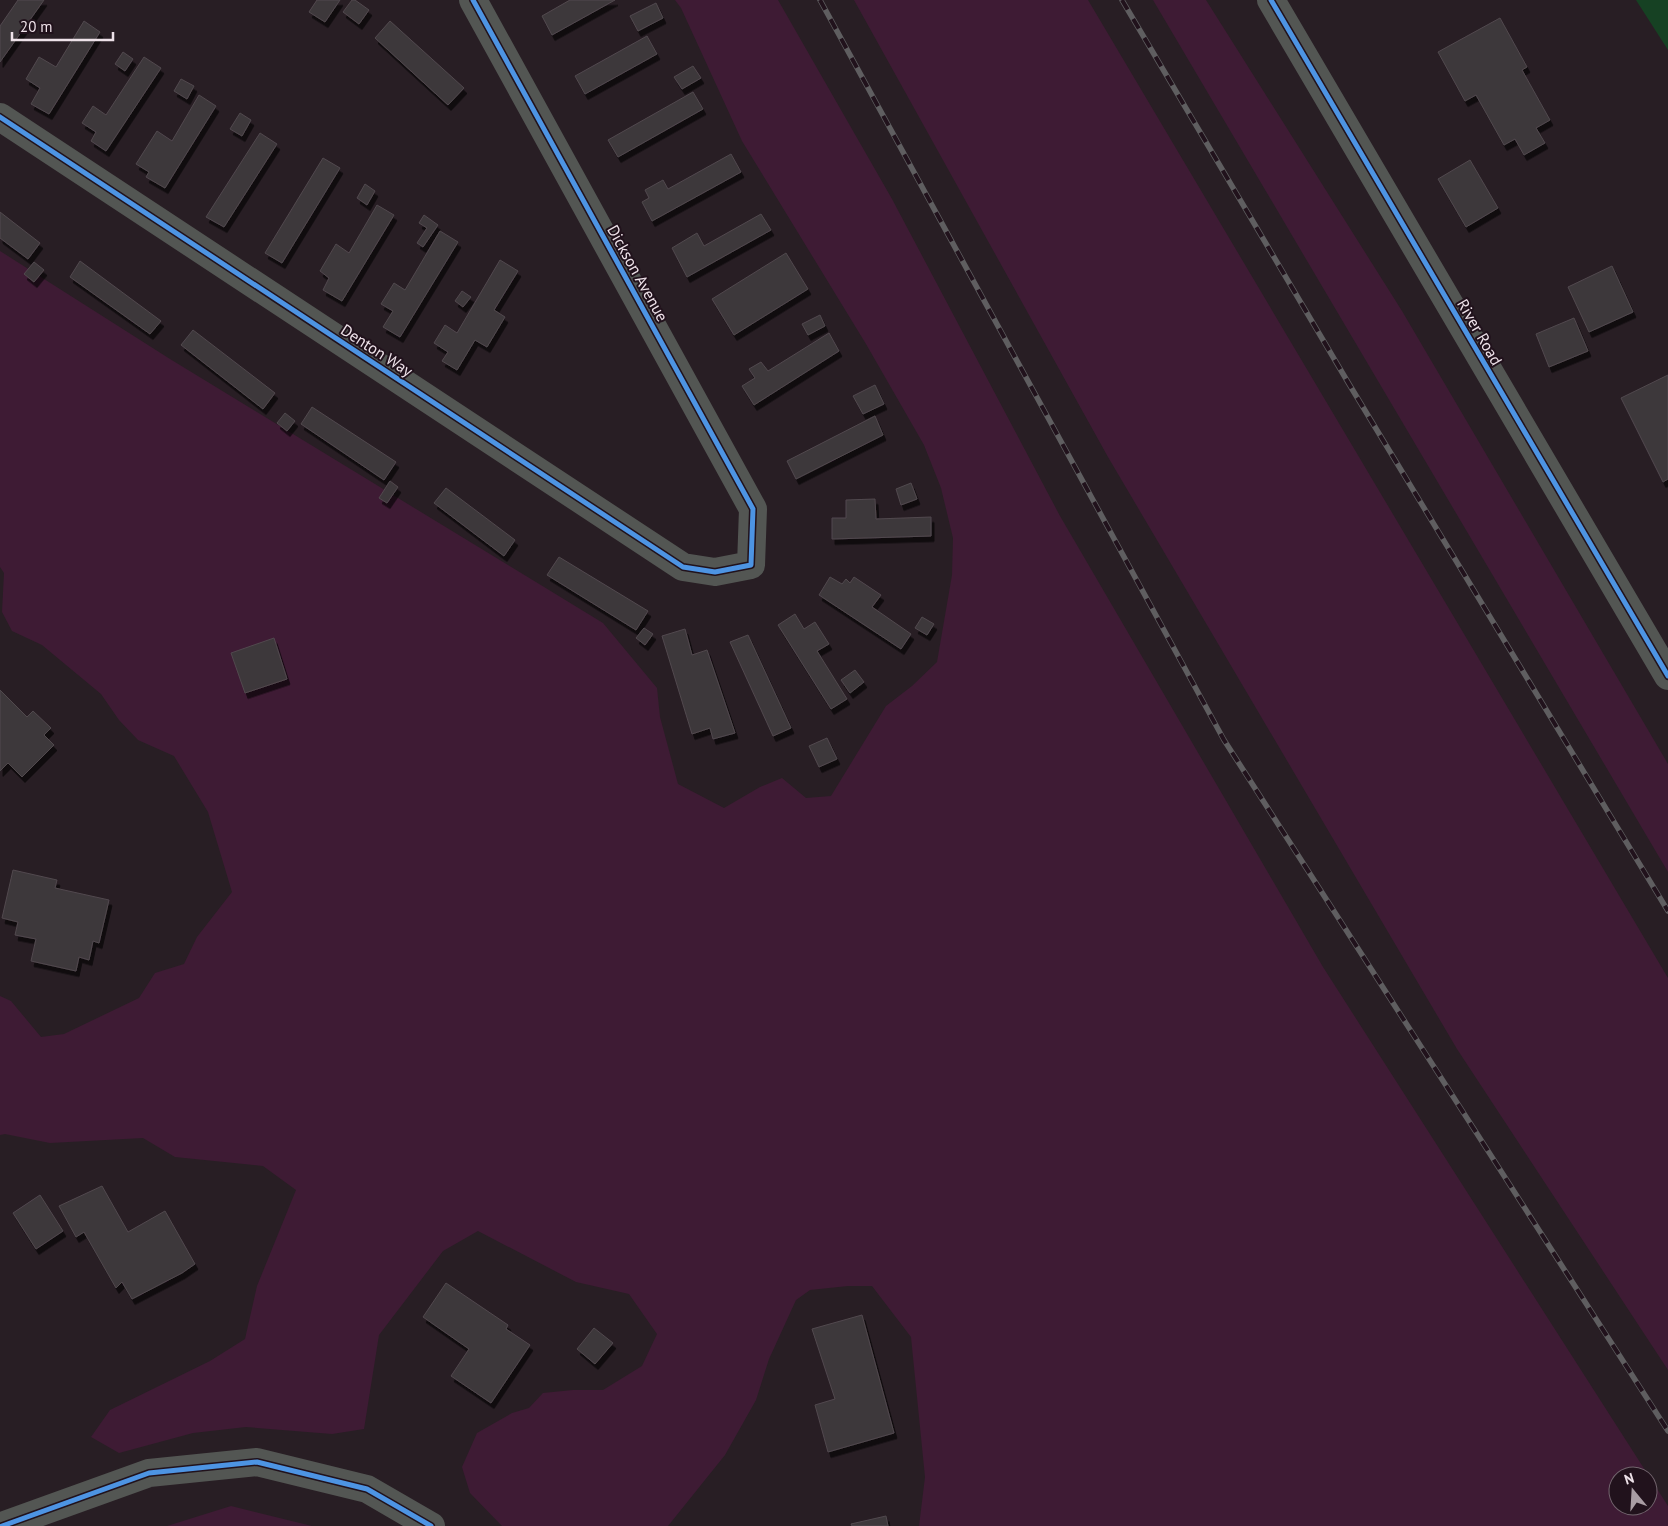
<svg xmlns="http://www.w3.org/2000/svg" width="1668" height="1526" viewBox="0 0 1668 1526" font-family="'PT Sans',sans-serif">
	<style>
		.green { fill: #3e1b34; fill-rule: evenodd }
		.water { fill: #164123 }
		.building { fill: #3e373b; stroke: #51494e; filter: url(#shadow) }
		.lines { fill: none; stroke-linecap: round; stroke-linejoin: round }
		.minor { stroke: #535653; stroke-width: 28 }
		.rail-casing { stroke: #5f5e60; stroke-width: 5.5 }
		.rail { stroke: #21121c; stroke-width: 4; stroke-dasharray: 11; stroke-linecap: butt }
		.cycleway-casing { stroke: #21121c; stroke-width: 8 }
		.cycleway { stroke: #4d94e3; stroke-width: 5 }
		.labels { text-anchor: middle; stroke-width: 4; stroke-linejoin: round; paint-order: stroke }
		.street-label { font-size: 16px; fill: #eee2e9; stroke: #21121c }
	</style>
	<defs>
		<filter id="shadow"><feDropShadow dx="3" dy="5.5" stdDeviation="0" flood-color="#0009"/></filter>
	</defs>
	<rect width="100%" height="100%" fill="#281e24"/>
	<path class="green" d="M 675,0 L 778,0 L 892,199 L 1060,516 L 1323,967 L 1668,1506 L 1668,1526 L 919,1526 L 925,1477 L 911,1337 L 872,1286 L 848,1286 L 810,1290 L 796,1300 L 769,1359 L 756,1400 L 725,1455 L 668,1526 L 502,1526 L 470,1493 L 462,1467 L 477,1433 L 512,1413 L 529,1408 L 543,1393 L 573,1390 L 603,1390 L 642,1366 L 657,1334 L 629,1294 L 576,1282 L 478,1231 L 443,1251 L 379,1335 L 364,1429 L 332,1434 L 246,1427 L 193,1433 L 119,1453 L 91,1437 L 110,1410 L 210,1361 L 245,1339 L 257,1286 L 296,1190 L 263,1166 L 175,1157 L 143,1138 L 50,1143 L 5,1134 L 0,1135 L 0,996 L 11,1001 L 41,1037 L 64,1034 L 139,998 L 155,973 L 184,964 L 197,937 L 232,892 L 208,812 L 174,756 L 138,740 L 119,720 L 101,694 L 42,645 L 12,631 L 2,612 L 4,573 L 0,567 L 0,251 L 170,359 L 603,623 L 657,688 L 660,717 L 678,784 L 724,808 L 760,787 L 782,778 L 806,798 L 831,796 L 886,706 L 912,686 L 937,662 L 952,575 L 953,538 L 941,488 L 924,445 L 866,344 L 742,141 L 681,8 ZM 1618,1476 L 1648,1476 L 1648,1506 L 1618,1506 Z
		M 854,0 L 1088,0 L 1668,978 L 1668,1370 L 1457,1049 L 1108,457 Z
		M 1153,0 L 1206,0 L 1402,311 L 1668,764 L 1668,872 Z
		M 231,1506 L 312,1526 L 167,1526 Z"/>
	<path class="water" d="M 1636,0 L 1668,0 L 1668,50 Z"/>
	<path class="building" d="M 18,0 L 44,0 L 0,62 L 0,26 Z
		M 317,0 L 340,0 L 325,22 L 309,12 Z
		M 352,0 L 355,0 L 369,10 L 359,24 L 343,12 Z
		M 570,0 L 615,0 L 552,35 L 542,16 Z
		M 656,3 L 663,18 L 638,31 L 630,16 Z
		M 1500,18 L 1527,67 L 1522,70 L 1550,120 L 1536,128 L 1545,143 L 1524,155 L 1515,139 L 1504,145 L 1476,95 L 1465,101 L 1438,52 Z
		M 84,21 L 100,32 L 49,114 L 31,104 L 40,88 L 26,79 L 39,57 L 56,67 Z
		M 390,21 L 464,88 L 448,105 L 375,38 Z
		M 647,36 L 657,54 L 585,94 L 575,76 Z
		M 123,52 L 133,59 L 125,71 L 115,64 Z
		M 144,57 L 161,68 L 106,151 L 91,141 L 96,132 L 82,123 L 93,106 L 106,115 Z
		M 693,66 L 701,78 L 682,89 L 674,77 Z
		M 181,79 L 194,86 L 187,99 L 174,91 Z
		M 693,92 L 703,109 L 618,157 L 608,140 Z
		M 199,95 L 216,106 L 165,188 L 146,177 L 149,172 L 136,164 L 157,131 L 172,141 Z
		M 240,113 L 251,120 L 242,136 L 230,129 Z
		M 260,133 L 277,144 L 224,227 L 206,217 Z
		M 731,154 L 741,172 L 652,221 L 642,202 L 649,198 L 645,190 L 663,180 L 668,189 Z
		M 323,158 L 340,168 L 282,263 L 265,253 Z
		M 1470,160 L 1498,208 L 1466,227 L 1438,179 Z
		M 365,184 L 375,191 L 367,205 L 357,198 Z
		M 377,205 L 394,215 L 342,301 L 323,290 L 329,278 L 320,271 L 336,244 L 349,253 Z
		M 0,212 L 40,243 L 28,259 L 0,238 Z
		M 761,214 L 771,230 L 687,277 L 672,248 L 697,233 L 704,246 Z
		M 424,215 L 438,225 L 423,247 L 417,243 L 427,228 L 419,223 Z
		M 440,231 L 458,242 L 400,337 L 383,327 L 393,311 L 381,304 L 394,283 L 405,290 Z
		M 786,253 L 808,289 L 734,335 L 712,299 Z
		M 500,260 L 518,271 L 494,310 L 505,317 L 487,347 L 475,340 L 457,370 L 442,361 L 448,352 L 434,343 L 445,325 L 457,333 Z
		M 80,261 L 161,321 L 150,334 L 70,277 Z
		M 34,262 L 44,270 L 34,282 L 24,274 Z
		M 1612,266 L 1633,312 L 1589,332 L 1568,287 Z
		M 462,291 L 471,297 L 463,307 L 455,301 Z
		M 820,315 L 825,326 L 808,335 L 802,324 Z
		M 1574,318 L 1588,351 L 1549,367 L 1536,334 Z
		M 193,330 L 275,393 L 263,409 L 181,345 Z
		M 829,333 L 839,351 L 754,405 L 742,386 L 755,378 L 749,369 L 761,362 L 768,371 Z
		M 1668,375 L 1668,479 L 1663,482 L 1621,398 Z
		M 875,385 L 884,404 L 863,414 L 853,396 Z
		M 312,407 L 396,462 L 384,480 L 301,424 Z
		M 285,413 L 295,421 L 287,431 L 277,423 Z
		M 875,416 L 883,435 L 796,479 L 787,461 Z
		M 390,481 L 398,487 L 387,503 L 379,498 Z
		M 911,483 L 917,499 L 901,505 L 896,489 Z
		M 446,488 L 515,540 L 504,556 L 434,503 Z
		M 875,499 L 876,519 L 931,517 L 931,536 L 832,539 L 832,518 L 846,518 L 846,500 Z
		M 559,557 L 648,611 L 636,630 L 547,575 Z
		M 830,577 L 842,584 L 846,579 L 850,583 L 854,577 L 881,595 L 872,607 L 911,634 L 901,649 L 819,595 Z
		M 795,614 L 804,629 L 815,622 L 829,644 L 817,651 L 847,699 L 831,709 L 778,625 Z
		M 922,617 L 934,624 L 927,635 L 915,628 Z
		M 644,628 L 653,634 L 645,645 L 636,638 Z
		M 685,629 L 692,655 L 707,650 L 735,733 L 713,739 L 710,728 L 692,734 L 662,636 Z
		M 748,635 L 791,728 L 773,736 L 730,642 Z
		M 274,638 L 287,679 L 245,693 L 231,653 Z
		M 855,670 L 864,682 L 850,693 L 841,680 Z
		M 0,690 L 27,717 L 33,711 L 51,728 L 44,735 L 54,745 L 22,777 L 8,763 L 0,771 Z
		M 827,738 L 837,759 L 819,767 L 809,746 Z
		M 13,870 L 57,880 L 55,888 L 109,900 L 99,943 L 93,941 L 89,960 L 79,957 L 76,971 L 31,961 L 36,939 L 15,935 L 18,922 L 2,918 Z
		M 102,1186 L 128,1232 L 165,1211 L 195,1264 L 182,1273 L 132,1299 L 122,1282 L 116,1288 L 84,1232 L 76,1237 L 59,1206 Z
		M 40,1195 L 63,1231 L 36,1249 L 13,1213 Z
		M 446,1283 L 508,1325 L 506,1329 L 530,1345 L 491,1403 L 451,1376 L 469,1349 L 423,1317 Z
		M 862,1315 L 894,1433 L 828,1452 L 815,1405 L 835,1399 L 812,1329 Z
		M 594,1328 L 613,1343 L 595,1364 L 577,1349 Z
		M 886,1516 L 888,1526 L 852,1526 L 851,1524 Z"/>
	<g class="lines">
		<path class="minor" d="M 1271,0 L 1668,676
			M 0,117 L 683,567 L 715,572 L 751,565 L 753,509 L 473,0
			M 2,1526 L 149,1473 L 257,1462 L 367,1489 L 431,1526"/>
		<defs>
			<path id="rail" d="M 820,0 L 1224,740 L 1668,1431
				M 1122,0 L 1349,384 L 1668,911"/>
		</defs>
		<use href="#rail" class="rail-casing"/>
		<use href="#rail" class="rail"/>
		<defs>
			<path id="cycleway" d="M 1271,0 L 1668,676
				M 0,117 L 683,567 L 715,572 L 751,565 L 753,509 L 473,0
				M 2,1526 L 149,1473 L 257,1462 L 367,1489 L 431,1526"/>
		</defs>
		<use href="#cycleway" class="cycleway-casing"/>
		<use href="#cycleway" class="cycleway"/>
	</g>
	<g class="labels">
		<g class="street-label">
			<text transform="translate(638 273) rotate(61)" y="6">Dickson Avenue</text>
			<text transform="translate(1480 332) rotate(60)" y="6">River Road</text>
			<text transform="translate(377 350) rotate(33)" y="6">Denton Way</text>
		</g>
	</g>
	<g transform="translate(1633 1491) rotate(342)"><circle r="24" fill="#21121c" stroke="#73656e"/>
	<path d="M0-4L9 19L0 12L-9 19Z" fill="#a99da4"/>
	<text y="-8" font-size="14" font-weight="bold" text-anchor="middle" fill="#eee2e9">N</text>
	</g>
	<path d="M12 32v8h101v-8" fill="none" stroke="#eee2e9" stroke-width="2.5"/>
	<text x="20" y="32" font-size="15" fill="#eee2e9" stroke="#21121c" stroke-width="4" paint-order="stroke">20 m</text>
</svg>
